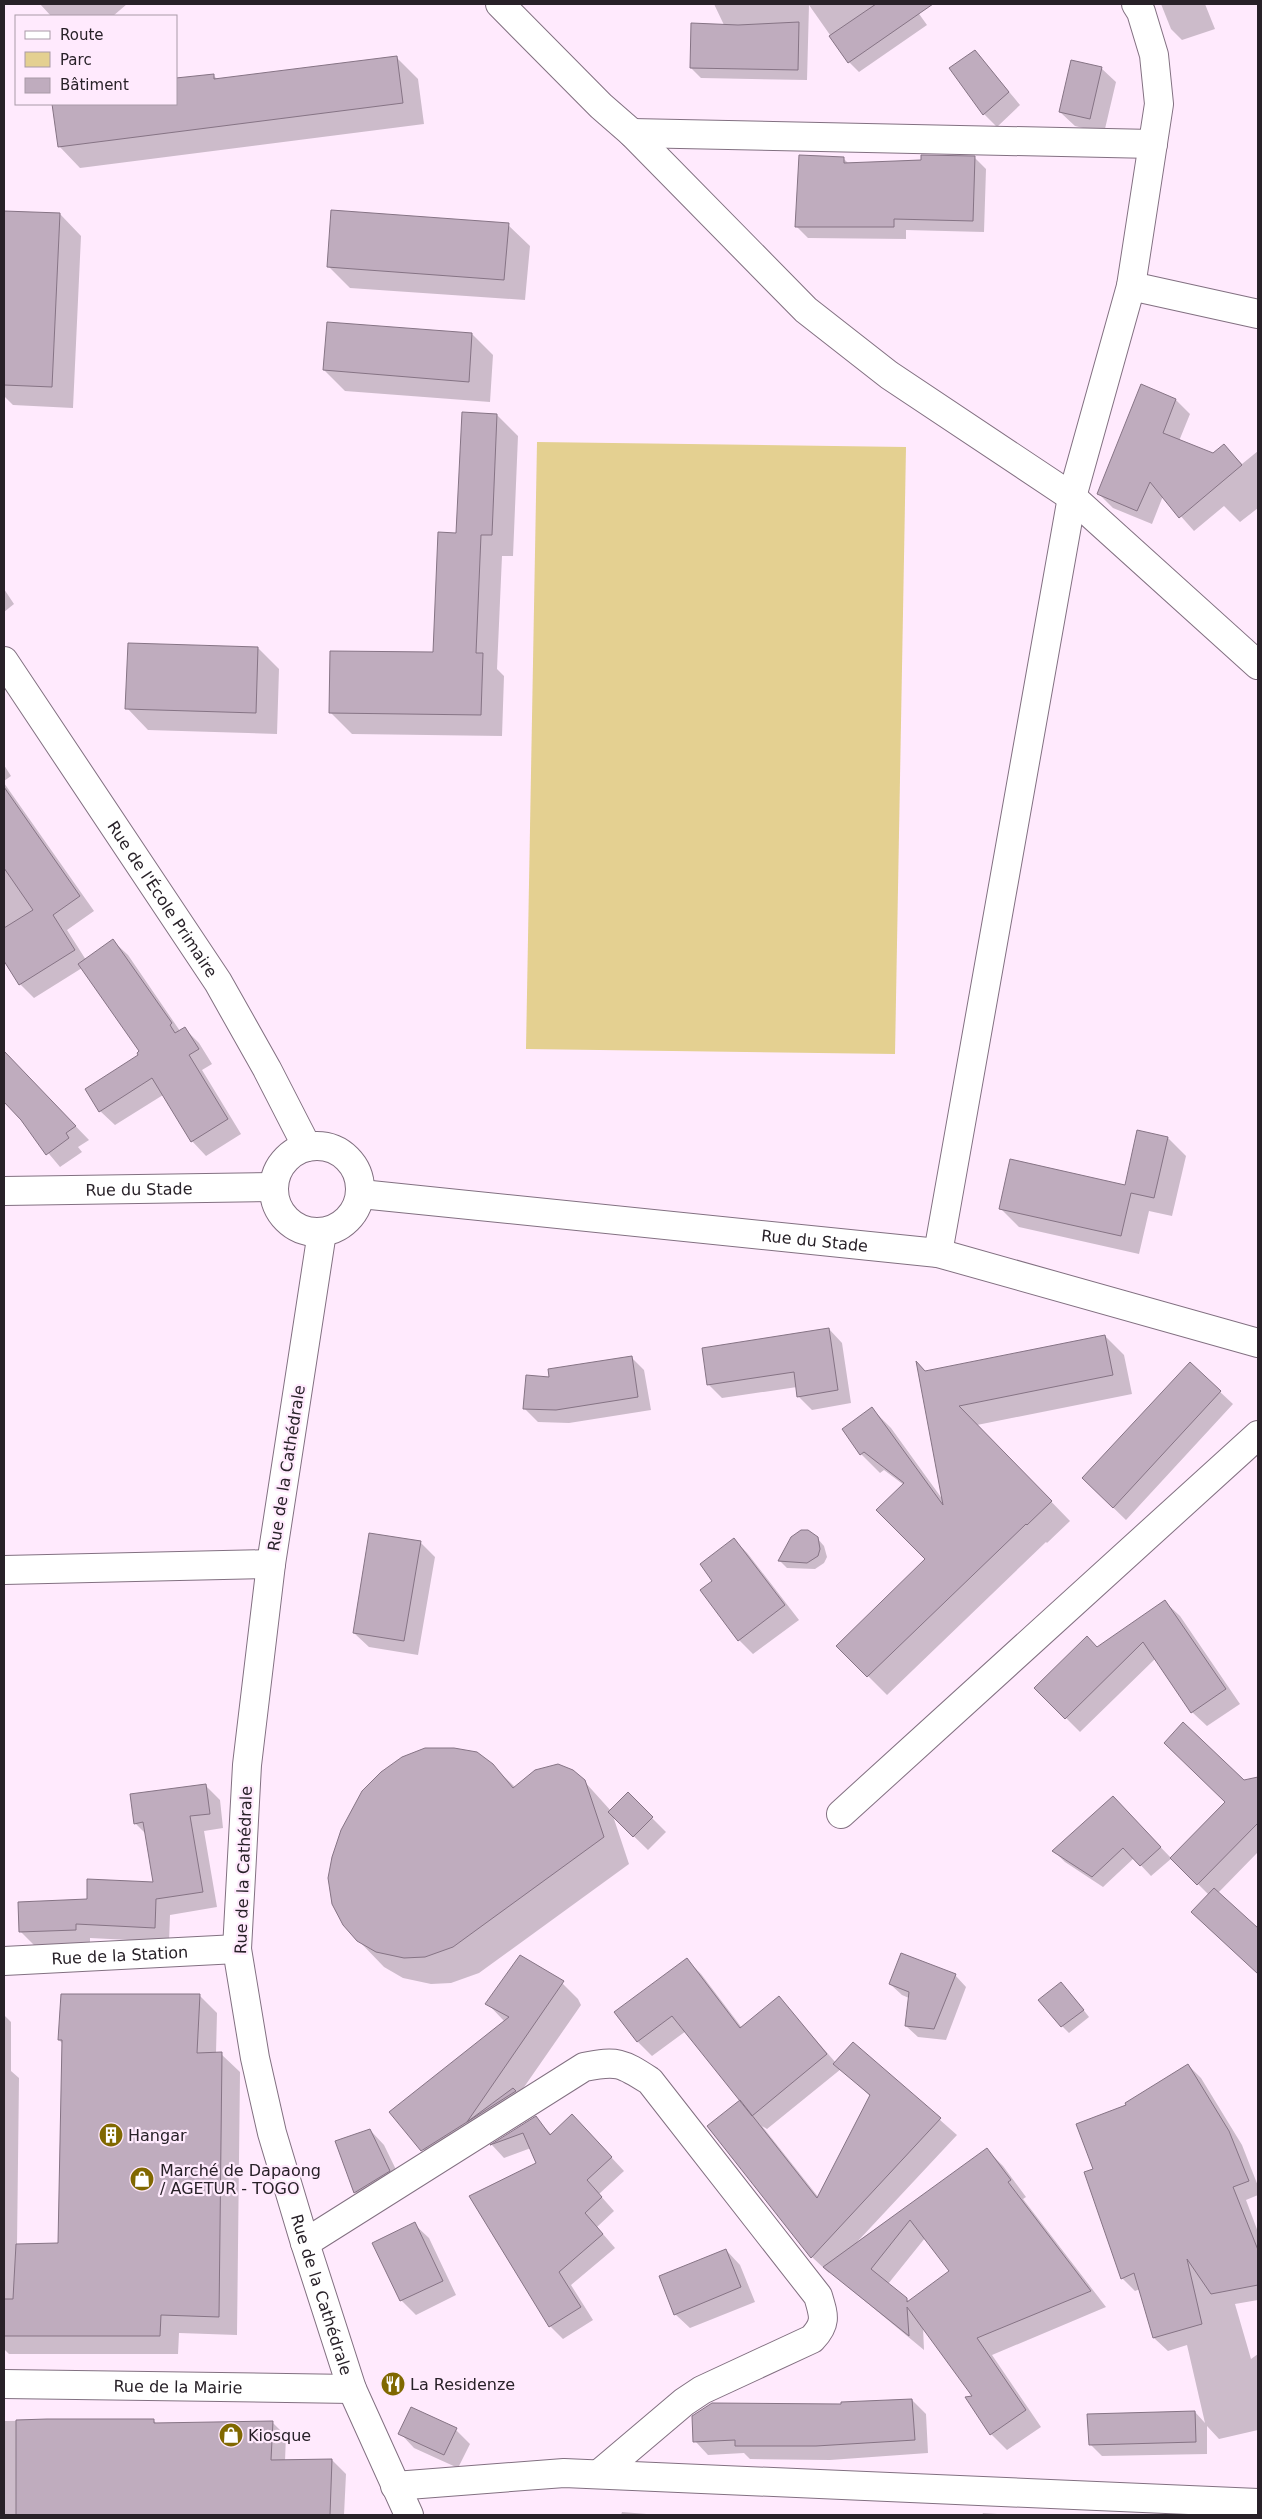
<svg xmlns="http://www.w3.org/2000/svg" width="1262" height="2519" viewBox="0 0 1262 2519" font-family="'DejaVu Sans',sans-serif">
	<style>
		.green { fill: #e4d091 }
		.shadow { fill: #0003; fill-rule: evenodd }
		.building { fill: #bfacbe; stroke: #867485; fill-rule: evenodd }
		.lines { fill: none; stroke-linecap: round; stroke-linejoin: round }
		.minor-casing { stroke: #827081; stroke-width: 30 }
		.minor { stroke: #fff; stroke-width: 28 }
		.labels { text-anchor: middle; stroke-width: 4.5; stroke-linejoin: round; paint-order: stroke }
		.street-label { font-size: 16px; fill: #282128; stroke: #ffeafd }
		.poi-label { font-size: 16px; fill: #282128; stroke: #ffeafd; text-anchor: start }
	</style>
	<rect width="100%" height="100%" fill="#ffeafd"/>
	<path class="green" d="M 537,442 L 906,447 L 895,1054 L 526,1049 Z"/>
	<path class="shadow" d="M 40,4 L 127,4 L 113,16 L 51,16 Z
		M 714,4 L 912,4 L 927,25 L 859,72 L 849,62 L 809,5 L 807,80 L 701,78 L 691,68 L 724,25 Z
		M 1161,4 L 1205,4 L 1215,29 L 1182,40 L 1171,29 Z
		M 975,51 L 1020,105 L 997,127 L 984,114 L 951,69 Z
		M 397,58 L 418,79 L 424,124 L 80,168 L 59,146 L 54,104 L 176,104 L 213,75 L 218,80 Z
		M 1101,68 L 1116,82 L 1104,133 L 1075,126 L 1060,112 Z
		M 974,157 L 986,169 L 984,232 L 906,230 L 906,239 L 808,238 L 796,226 L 843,158 L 849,164 Z
		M 4,212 L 60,214 L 81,236 L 73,408 L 13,405 L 4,396 Z
		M 508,225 L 530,246 L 525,300 L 350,288 L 328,266 Z
		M 472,334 L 493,355 L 490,402 L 345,391 L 324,370 Z
		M 1176,400 L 1190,414 L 1179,441 L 1213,455 L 1224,445 L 1242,464 L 1258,451 L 1258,508 L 1240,522 L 1224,506 L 1194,531 L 1163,496 L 1152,524 L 1113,508 L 1099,494 Z
		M 497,415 L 518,436 L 513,556 L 502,556 L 497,669 L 504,676 L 502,736 L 352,734 L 330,712 L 434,654 L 458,534 Z
		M 4,589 L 14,604 L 4,612 Z
		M 258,648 L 279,669 L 277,734 L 148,730 L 127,708 Z
		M 4,765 L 11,776 L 4,781 Z
		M 4,783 L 94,911 L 67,930 L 86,960 L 113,941 L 128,955 L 180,1031 L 184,1028 L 199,1043 L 212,1064 L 202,1070 L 241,1134 L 206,1156 L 192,1141 L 163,1095 L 115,1125 L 100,1111 L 141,1052 L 82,968 L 34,998 L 20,984 L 4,958 Z
		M 4,1052 L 89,1140 L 78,1147 L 82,1152 L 60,1167 L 4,1100 Z
		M 1138,1131 L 1168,1138 L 1186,1156 L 1172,1216 L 1149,1211 L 1139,1254 L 1019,1227 L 1001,1209 L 1126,1186 Z
		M 829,1329 L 842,1343 L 851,1403 L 812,1410 L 798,1396 L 797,1387 L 722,1398 L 708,1384 Z
		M 1105,1336 L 1124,1355 L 1132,1394 L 977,1425 L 1070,1521 L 1047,1543 L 1046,1542 L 887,1695 L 838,1646 L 926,1559 L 904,1485 L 884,1470 L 880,1473 L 861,1454 L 872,1409 L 891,1428 L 943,1500 L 925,1372 Z
		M 631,1357 L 644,1370 L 651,1410 L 569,1423 L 538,1422 L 525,1409 L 551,1378 Z
		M 1190,1364 L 1233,1404 L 1126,1520 L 1096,1491 Z
		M 796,1534 L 817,1538 L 824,1546 L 827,1557 L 824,1563 L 815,1569 L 787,1568 L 780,1561 Z
		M 734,1539 L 748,1554 L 799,1620 L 753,1654 L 739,1640 L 714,1581 Z
		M 420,1542 L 435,1557 L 418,1655 L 369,1647 L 354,1633 Z
		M 1165,1602 L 1180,1616 L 1240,1704 L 1207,1726 L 1192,1712 L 1156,1658 L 1080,1732 L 1036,1688 Z
		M 492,1765 L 516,1788 L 584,1781 L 611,1811 L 628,1794 L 666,1832 L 648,1850 L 613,1816 L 629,1864 L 479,1973 L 451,1983 L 431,1984 L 403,1978 L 384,1967 L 358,1940 L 333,1858 L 352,1810 L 363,1792 Z
		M 1253,1780 L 1258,1781 L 1258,1852 L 1218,1893 L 1258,1930 L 1258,1973 L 1207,1927 L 1209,1895 L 1172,1858 L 1151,1876 L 1134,1858 L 1103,1887 L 1065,1862 L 1054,1851 L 1124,1809 L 1171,1858 L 1244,1782 Z
		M 206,1786 L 220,1800 L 223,1828 L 204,1831 L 217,1907 L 170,1915 L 169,1942 L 90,1938 L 90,1944 L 35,1946 L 20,1931 L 88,1900 L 155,1883 L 146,1834 L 135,1823 Z
		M 687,1960 L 701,1974 L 742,2028 L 779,1998 L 836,2063 L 853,2043 L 957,2135 L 857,2242 L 987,2150 L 1003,2166 L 1026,2197 L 1023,2199 L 1106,2307 L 992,2355 L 1041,2427 L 1007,2450 L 991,2434 L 974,2397 L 923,2327 L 924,2350 L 830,2272 L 829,2273 L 812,2257 L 709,2126 L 745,2107 L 686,2031 L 652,2056 L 638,2042 ZM 841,2069 L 871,2097 L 819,2198 L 762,2126 L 767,2129 ZM 925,2238 L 951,2271 L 910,2302 L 888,2284 Z
		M 955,1975 L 966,1987 L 946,2040 L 918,2037 L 906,2026 L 909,1998 L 902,1995 L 890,1984 Z
		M 558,1979 L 578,1999 L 581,2005 L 486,2142 L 442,2170 L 391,2113 L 505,2022 L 487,2003 Z
		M 1068,1990 L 1089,2017 L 1069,2033 L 1062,2026 Z
		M 199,1995 L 217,2013 L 216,2054 L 221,2054 L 240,2072 L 237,2335 L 179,2333 L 178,2354 L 9,2354 L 4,2349 L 4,2015 L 11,2022 L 11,2071 L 19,2078 L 17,2245 L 59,2244 L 63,2044 L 59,2040 Z
		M 1188,2065 L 1201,2078 L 1242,2145 L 1258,2186 L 1258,2195 L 1246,2200 L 1258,2232 L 1258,2300 L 1235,2304 L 1251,2359 L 1258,2354 L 1258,2430 L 1219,2439 L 1207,2426 L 1207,2454 L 1102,2456 L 1090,2444 L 1195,2412 L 1205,2423 L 1187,2345 L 1168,2351 L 1154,2338 L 1140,2289 L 1135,2291 L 1122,2278 L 1095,2170 L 1128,2105 Z
		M 535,2118 L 552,2135 L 585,2129 L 624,2171 L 599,2194 L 614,2211 L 597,2227 L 615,2248 L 571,2285 L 593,2320 L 563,2339 L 550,2326 L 537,2164 L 531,2148 L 504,2158 L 492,2145 Z
		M 370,2130 L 384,2145 L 404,2186 L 369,2207 L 355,2192 Z
		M 414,2224 L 429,2238 L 456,2295 L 416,2315 L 402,2301 L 374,2243 Z
		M 726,2250 L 740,2265 L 755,2302 L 690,2328 L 675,2314 Z
		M 912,2400 L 926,2414 L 928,2453 L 830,2460 L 750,2459 L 744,2453 L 708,2455 L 695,2441 L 843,2405 Z
		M 153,2420 L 157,2424 L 272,2422 L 286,2436 L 285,2461 L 332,2460 L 346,2474 L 344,2515 L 4,2515 L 4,2421 Z
		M 456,2430 L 470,2444 L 458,2468 L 414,2448 L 400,2433 Z
		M 622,2512 L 659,2515 L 621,2515 Z
		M 983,2513 L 1012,2515 L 982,2515 Z"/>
	<path class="building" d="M 876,4 L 933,4 L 848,63 L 829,36 Z
		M 799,22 L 798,70 L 690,68 L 691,23 L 738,25 Z
		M 975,50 L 1009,92 L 983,115 L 949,68 Z
		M 397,56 L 403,103 L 58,147 L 52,104 L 176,104 L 176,78 L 214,74 L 214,79 Z
		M 1071,60 L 1102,67 L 1090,119 L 1059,112 Z
		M 799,155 L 844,157 L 844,163 L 921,160 L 921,155 L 975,156 L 973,221 L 894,219 L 894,227 L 795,227 Z
		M 331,210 L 509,223 L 504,280 L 327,267 Z
		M 4,211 L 60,213 L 52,387 L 4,385 Z
		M 327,322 L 472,333 L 469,382 L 323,370 Z
		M 1141,384 L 1176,399 L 1163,433 L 1213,453 L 1224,444 L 1242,465 L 1179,518 L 1150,482 L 1137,511 L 1097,494 Z
		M 462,412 L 497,414 L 492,535 L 481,535 L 476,653 L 483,653 L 481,715 L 329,713 L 330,651 L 433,652 L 438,532 L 456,533 Z
		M 128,643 L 258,647 L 256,713 L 125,709 Z
		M 4,787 L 80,896 L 53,915 L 75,950 L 19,985 L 4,961 L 4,928 L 33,910 L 4,868 Z
		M 113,939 L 172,1023 L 170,1025 L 175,1033 L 185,1027 L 199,1049 L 189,1055 L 228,1119 L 191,1142 L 152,1078 L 99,1112 L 85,1089 L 138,1055 L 137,1053 L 139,1051 L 78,964 Z
		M 4,1051 L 76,1126 L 66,1133 L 69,1138 L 46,1155 L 21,1120 L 4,1102 Z
		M 1137,1130 L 1168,1137 L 1154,1198 L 1131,1193 L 1121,1236 L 999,1209 L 1010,1159 L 1125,1185 Z
		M 829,1328 L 838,1390 L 797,1397 L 794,1372 L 707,1385 L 702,1348 Z
		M 1105,1335 L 1113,1375 L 959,1406 L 1052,1501 L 1027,1525 L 1026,1524 L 867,1677 L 836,1646 L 925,1559 L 876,1510 L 904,1483 L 864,1452 L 860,1455 L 842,1429 L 872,1407 L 943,1505 L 916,1361 L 925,1371 Z
		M 632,1356 L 638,1397 L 556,1410 L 523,1409 L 526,1375 L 549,1377 L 548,1369 Z
		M 1190,1362 L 1221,1391 L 1113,1508 L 1082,1478 Z
		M 801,1530 L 808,1530 L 818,1537 L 820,1549 L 818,1556 L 807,1563 L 778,1561 L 791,1537 Z
		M 369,1533 L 421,1541 L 404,1641 L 353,1633 Z
		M 734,1538 L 785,1605 L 738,1641 L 700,1590 L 712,1581 L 700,1564 Z
		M 1165,1600 L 1226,1689 L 1191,1713 L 1143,1642 L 1065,1719 L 1034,1688 L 1087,1636 L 1097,1647 Z
		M 1183,1722 L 1244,1780 L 1258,1777 L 1258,1823 L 1197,1885 L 1170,1858 L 1225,1802 L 1164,1743 Z
		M 425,1748 L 454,1748 L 477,1752 L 493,1764 L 513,1788 L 535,1770 L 558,1764 L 573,1770 L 585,1780 L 604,1837 L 453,1947 L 425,1957 L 404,1958 L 376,1952 L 357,1941 L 343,1925 L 332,1904 L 328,1878 L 332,1857 L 341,1830 L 362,1791 L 381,1772 L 402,1757 Z
		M 206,1784 L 210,1814 L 190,1816 L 203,1892 L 156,1899 L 155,1928 L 76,1924 L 76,1930 L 19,1932 L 18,1902 L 87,1899 L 87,1879 L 153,1882 L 143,1822 L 134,1824 L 130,1794 Z
		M 628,1792 L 653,1817 L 633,1837 L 608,1812 Z
		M 1113,1796 L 1161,1847 L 1140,1866 L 1123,1848 L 1092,1877 L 1052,1851 Z
		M 1214,1888 L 1258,1928 L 1258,1974 L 1191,1912 Z
		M 901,1953 L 956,1974 L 934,2029 L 905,2026 L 909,1992 L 889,1984 Z
		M 520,1955 L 564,1981 L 467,2122 L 421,2151 L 389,2112 L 509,2017 L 485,2004 Z
		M 687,1958 L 740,2028 L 779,1996 L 827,2054 L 752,2116 L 672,2016 L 637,2042 L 614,2012 Z
		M 1061,1982 L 1084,2010 L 1061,2027 L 1038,2000 Z
		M 61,1994 L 200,1994 L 197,2053 L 222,2052 L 219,2317 L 161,2315 L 160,2336 L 4,2336 L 4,2299 L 13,2299 L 16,2244 L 58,2243 L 62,2040 L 58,2040 Z
		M 853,2042 L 941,2118 L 811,2258 L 707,2126 L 740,2100 L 817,2198 L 870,2095 L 833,2064 Z
		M 1188,2064 L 1229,2131 L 1249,2181 L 1233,2187 L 1258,2250 L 1258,2285 L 1211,2294 L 1187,2259 L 1202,2324 L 1153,2338 L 1134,2273 L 1121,2279 L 1084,2172 L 1093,2169 L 1076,2124 L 1126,2105 L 1125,2103 Z
		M 513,2088 L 516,2091 L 467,2122 Z
		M 572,2114 L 612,2157 L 587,2180 L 602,2197 L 585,2213 L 603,2234 L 559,2272 L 581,2307 L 549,2327 L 469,2196 L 536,2163 L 523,2133 L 490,2145 L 536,2116 L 550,2135 Z
		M 370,2129 L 390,2171 L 354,2193 L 335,2141 Z
		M 987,2148 L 1011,2180 L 1008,2182 L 1091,2291 L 977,2338 L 1026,2410 L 990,2435 L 965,2397 L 972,2396 L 907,2307 L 909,2336 L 823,2267 ZM 910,2220 L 949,2271 L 907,2302 L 907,2298 L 871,2269 Z
		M 415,2222 L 443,2281 L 400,2301 L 372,2243 Z
		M 726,2249 L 741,2287 L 674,2315 L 659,2276 Z
		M 912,2399 L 915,2440 L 816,2446 L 735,2446 L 735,2440 L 693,2442 L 692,2416 L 712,2403 L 841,2404 L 841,2402 Z
		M 411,2407 L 457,2428 L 444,2455 L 398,2434 Z
		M 1195,2411 L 1196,2442 L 1089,2445 L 1087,2414 Z
		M 47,2419 L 154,2419 L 154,2423 L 273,2421 L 271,2460 L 332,2459 L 330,2515 L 16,2515 L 16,2420 Z"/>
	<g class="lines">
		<defs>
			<g id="minor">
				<path d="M 500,4 L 601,106 L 632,133 L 806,310 L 889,375 L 1072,497 L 1258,665"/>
				<path d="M 632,133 L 1153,144"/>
				<path d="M 1131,286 L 1258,314"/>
				<path id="s1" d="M 4,661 L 218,982 L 267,1069 L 307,1147"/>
				<circle cx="317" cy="1189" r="43"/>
				<path id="s2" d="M 4,1191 L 274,1187"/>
				<path id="s3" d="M 361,1194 L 938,1253 L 1258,1343"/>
				<path id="s4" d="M 322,1232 L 271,1564 L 247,1765 L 237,1949 L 255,2058 L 272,2133 L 305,2243 L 352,2389 L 409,2515"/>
				<path d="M 938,1253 L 1072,497 L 1131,286 L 1159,104 L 1154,55 L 1141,12 L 1136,4"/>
				<path d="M 4,1570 L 271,1564"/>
				<path d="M 841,1814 L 1258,1435"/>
				<path id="s5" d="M 4,1961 L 237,1949"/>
				<path d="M 305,2243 L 584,2067 C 618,2060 622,2063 650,2081 L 818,2296 C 824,2316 827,2323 812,2339 L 702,2390 L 684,2402 L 599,2474"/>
				<path id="s6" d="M 4,2384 L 352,2389"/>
				<path d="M 395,2486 L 564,2473 L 1258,2503"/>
			</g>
		</defs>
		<use href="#minor" class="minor-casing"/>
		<use href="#minor" class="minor"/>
	</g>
	<defs>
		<symbol id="building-disc" viewBox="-11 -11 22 22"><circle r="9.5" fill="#806800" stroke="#ffeafd"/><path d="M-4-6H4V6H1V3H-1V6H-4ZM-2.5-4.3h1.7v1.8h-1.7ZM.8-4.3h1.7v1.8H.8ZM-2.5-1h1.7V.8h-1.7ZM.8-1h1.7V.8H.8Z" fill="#fff"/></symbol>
		<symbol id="shop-disc" viewBox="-11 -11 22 22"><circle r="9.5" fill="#806800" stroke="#ffeafd"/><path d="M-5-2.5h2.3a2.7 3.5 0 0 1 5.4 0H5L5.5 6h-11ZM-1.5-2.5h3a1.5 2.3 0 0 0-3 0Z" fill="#fff"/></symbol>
		<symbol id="restaurant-disc" viewBox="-11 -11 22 22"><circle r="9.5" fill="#806800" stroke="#ffeafd"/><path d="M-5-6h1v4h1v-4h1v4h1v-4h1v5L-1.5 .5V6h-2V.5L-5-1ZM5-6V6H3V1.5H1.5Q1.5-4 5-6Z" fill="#fff"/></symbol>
	</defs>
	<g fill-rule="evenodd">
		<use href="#building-disc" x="97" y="2121" width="28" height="28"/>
		<use href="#shop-disc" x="128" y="2165" width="28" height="28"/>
		<use href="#restaurant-disc" x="379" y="2370" width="28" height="28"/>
		<use href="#shop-disc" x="217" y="2421" width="28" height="28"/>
	</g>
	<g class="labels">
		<g class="street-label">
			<text dy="6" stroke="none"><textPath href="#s1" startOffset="286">Rue de l'École Primaire</textPath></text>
			<text dy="6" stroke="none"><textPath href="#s2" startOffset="135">Rue du Stade</textPath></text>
			<text dy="6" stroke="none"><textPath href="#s3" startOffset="456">Rue du Stade</textPath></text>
			<text transform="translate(286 1468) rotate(-81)" y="6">Rue de la Cathédrale</text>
			<text transform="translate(243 1870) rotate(-88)" y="6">Rue de la Cathédrale</text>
			<text dy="6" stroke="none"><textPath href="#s5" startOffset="116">Rue de la Station</textPath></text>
			<text dy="6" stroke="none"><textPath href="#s4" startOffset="1079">Rue de la Cathédrale</textPath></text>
			<text dy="6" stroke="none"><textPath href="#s6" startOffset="174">Rue de la Mairie</textPath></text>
		</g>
		<g class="poi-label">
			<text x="128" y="2141">Hangar</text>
			<text x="160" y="2176">Marché de Dapaong<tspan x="160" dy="18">/ AGETUR - TOGO</tspan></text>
			<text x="410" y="2390">La Residenze</text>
			<text x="248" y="2441">Kiosque</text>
		</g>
	</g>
	<rect width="1262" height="2519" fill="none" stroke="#282128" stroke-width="10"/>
	<rect x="15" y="15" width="162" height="90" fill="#ffeafd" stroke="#a99aa8"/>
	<rect x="25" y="31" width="25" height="8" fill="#ffffff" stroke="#a99aa8"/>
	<text x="60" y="40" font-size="15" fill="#282128">Route</text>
	<rect x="25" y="52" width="25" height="15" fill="#e4d091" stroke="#a99aa8"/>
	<text x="60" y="65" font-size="15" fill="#282128">Parc</text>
	<rect x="25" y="78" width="25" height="15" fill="#bfacbe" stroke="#a99aa8"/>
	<text x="60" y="90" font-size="15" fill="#282128">Bâtiment</text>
</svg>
